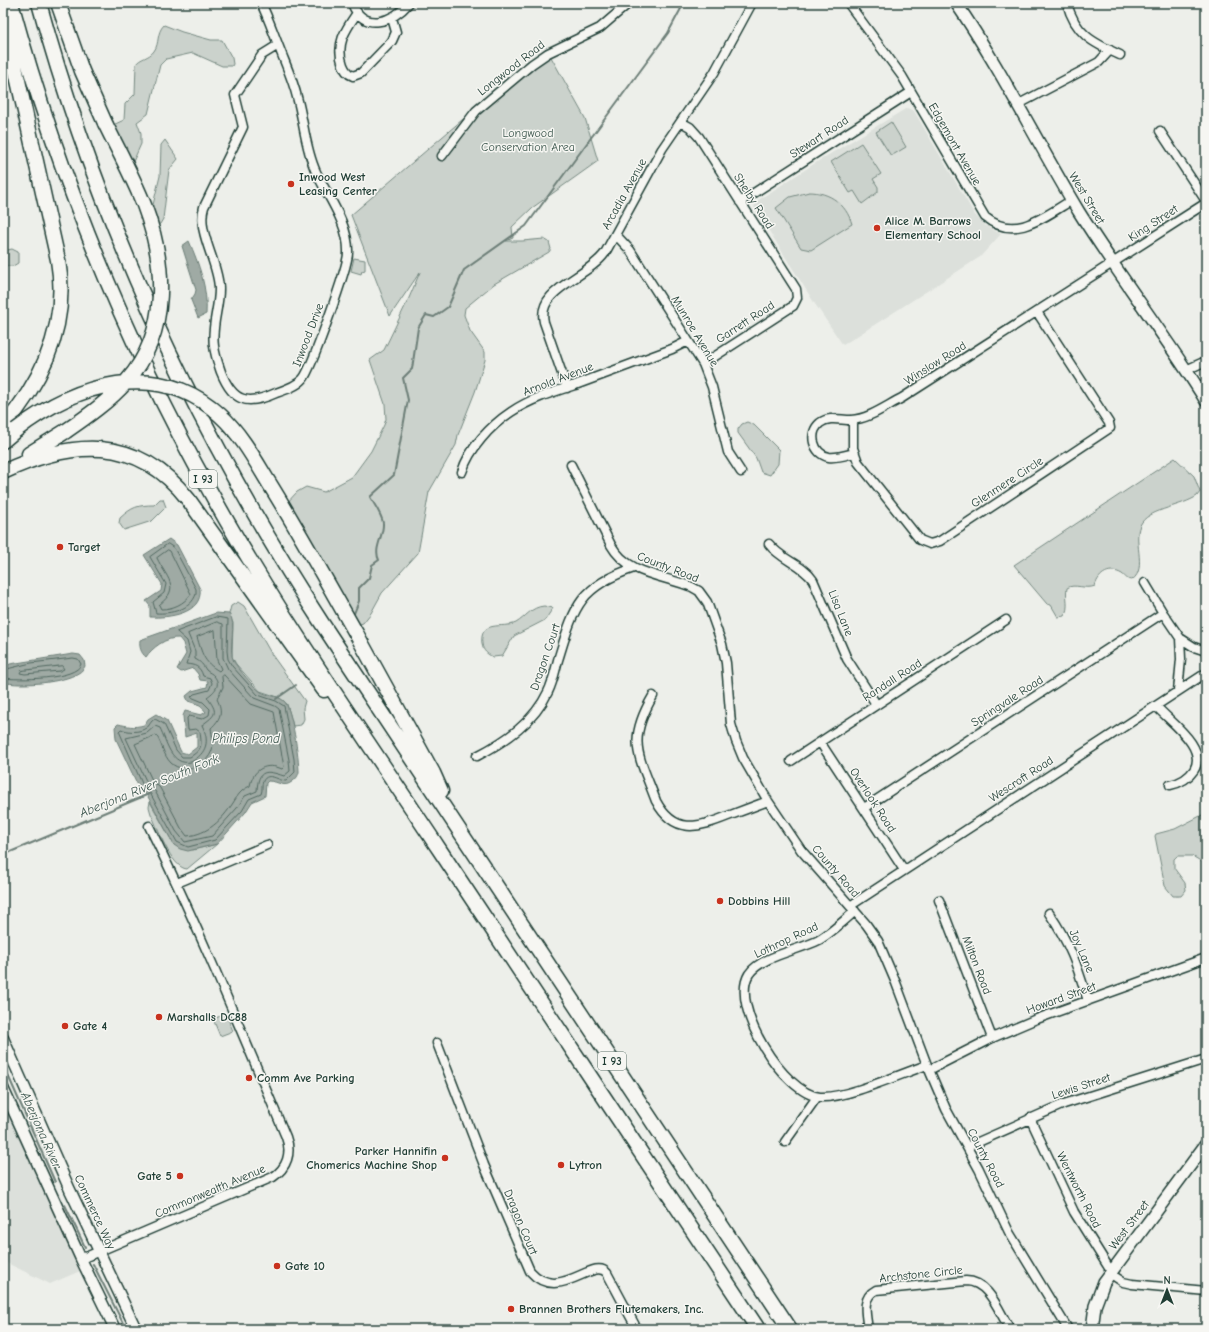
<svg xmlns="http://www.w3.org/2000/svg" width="1209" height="1332" viewBox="0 0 1209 1332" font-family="'Comic Neue',sans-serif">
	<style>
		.built { fill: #dce0db }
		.green { fill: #cbd2cc; stroke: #758880 }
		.water { fill: #9faaa4; stroke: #6c7e77 }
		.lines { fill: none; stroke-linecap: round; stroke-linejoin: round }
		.shore { stroke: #526961; stroke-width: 1 }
		.stream { stroke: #6c7e77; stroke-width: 2 }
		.minor-casing { stroke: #1f3d34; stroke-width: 11 }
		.tertiary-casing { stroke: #1f3d34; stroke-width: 13 }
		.secondary-casing { stroke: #1f3d34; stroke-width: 14 }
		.motorway-casing { stroke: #1f3d34; stroke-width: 17 }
		.minor { stroke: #f6f6f2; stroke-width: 8 }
		.tertiary { stroke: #f6f6f2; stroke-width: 10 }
		.secondary { stroke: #f6f6f2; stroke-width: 11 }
		.motorway { stroke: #f6f6f2; stroke-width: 14 }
		.motorway-bridge-casing { stroke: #1f3d34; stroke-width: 17; stroke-linecap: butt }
		.motorway-bridge { stroke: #f6f6f2; stroke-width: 14 }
		.poi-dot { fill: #c8321e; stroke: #f6f6f2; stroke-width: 1.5 }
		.labels { text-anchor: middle; stroke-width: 3; stroke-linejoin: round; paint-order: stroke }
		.shield { fill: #f6f6f2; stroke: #60746d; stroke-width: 1 }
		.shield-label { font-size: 11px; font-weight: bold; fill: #1f3d34 }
		.street-label { font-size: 12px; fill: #1f3d34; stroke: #f6f6f2 }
		.park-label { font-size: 12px; fill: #415b52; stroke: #f6f6f2 }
		.poi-label { font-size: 12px; font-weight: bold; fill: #1f3d34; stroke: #f6f6f2; text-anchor: start }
		.water-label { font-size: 13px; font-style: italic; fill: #3f5850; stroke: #f6f6f2 }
	</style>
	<rect width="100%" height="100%" fill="#edefea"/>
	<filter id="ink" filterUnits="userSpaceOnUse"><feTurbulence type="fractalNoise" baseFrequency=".025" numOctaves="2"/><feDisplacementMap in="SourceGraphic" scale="8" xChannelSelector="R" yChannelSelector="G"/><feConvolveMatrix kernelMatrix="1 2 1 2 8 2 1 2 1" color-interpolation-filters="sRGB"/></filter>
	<g filter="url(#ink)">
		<path class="built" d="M 907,108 L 914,111 L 975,215 L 986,226 L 1001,234 L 980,257 L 843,345 L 815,304 L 754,207 L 757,201 L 820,160 Z
			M 3,1101 L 80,1271 L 50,1284 L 3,1261 Z"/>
		<path class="green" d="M 164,25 L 182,32 L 211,40 L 222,40 L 232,58 L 233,64 L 232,66 L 222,66 L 193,53 L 166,59 L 160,65 L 158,73 L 148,114 L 137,122 L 141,133 L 141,144 L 132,164 L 113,125 L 124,120 L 125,104 L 135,94 L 136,64 C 140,58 149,58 154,51 C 160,43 156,33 164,25 Z
			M 546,48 L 585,118 L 598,161 L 532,208 L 512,227 L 513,238 L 506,241 L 522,241 L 544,239 L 549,242 L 551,249 L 549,252 L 494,284 L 465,308 L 464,315 L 470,331 L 485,352 L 485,360 L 475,392 L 458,435 L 456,445 L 429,492 L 418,553 L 382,593 L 371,613 L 363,623 L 360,624 L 356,621 L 285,505 L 297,492 L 306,487 L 324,492 L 352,477 L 371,451 L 384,425 L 386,419 L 385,404 L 370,360 L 384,350 L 409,298 L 420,272 L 390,316 L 351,215 Z
			M 891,122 L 906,147 L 891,156 L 876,132 Z
			M 165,140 L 178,159 L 169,170 L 163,219 L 160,224 L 157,225 L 151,213 L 160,176 L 161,145 Z
			M 861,143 L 881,174 L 873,179 L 878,187 L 878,192 L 862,204 L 854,191 L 850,193 L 831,162 Z
			M 809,192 C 830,192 846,204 852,224 L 811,250 L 801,248 L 776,208 L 790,197 Z
			M 12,249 L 18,252 L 18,263 L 13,266 L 3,266 L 3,251 Z
			M 354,258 L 365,260 L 365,270 L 362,271 L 361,274 L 351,271 Z
			M 747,422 L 754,425 L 779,450 L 778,464 L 770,475 L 761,472 L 756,458 L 738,433 L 738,429 L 742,424 Z
			M 1175,458 L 1194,476 L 1200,492 L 1197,496 C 1183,506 1151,509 1142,522 C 1130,538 1149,568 1132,580 C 1127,580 1126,577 1122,574 C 1110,567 1099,573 1095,586 C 1086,590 1074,583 1067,588 C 1065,598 1070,607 1064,616 L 1058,617 L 1051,605 L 1047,604 L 1014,565 Z
			M 160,499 L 163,499 L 166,507 L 152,521 L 127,529 L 124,530 L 119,523 L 120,518 C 132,507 138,505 154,505 Z
			M 238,602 L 244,606 L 272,655 L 305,701 L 303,708 L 304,719 L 301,725 L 293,726 L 287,704 L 278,697 L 260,691 L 236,664 L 232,657 L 233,623 L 229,614 L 231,606 Z
			M 544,606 L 553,608 L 545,620 L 514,636 L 502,656 L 493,657 C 487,654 483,651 482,644 C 479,619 503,629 516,623 C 526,617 531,607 544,606 Z
			M 150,802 L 174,845 L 193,850 L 217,844 L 187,869 C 171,868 158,828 151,814 L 149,807 Z
			M 1206,813 L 1206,864 L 1192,856 L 1177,856 L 1174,859 L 1174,868 L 1185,883 L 1186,890 L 1181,896 L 1173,896 L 1165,886 L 1155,836 L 1156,834 L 1175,829 Z
			M 226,1014 L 233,1031 L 220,1036 L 213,1019 Z"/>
		<path class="water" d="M 189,241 C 199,264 208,289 206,314 L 198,318 L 191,300 L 195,294 L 196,290 L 182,246 Z
			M 169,539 L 177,545 L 200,589 C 203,614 168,618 150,617 L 150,606 L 146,601 L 161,591 L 162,584 L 144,555 Z
			M 216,613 L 229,614 C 238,623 227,648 234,662 C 239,669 253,687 261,692 C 268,696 277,695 284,701 C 292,708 299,759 299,772 C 298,776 297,778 293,781 C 284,789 279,781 268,781 L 266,783 L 265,796 L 252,802 L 245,813 L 217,844 L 188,851 L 180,849 L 174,845 L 147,795 L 141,792 L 116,739 L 115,727 L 118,724 C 128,726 133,728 144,725 L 148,719 L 156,714 L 167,721 L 181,752 L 188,754 L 197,747 L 197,733 L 185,737 L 183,716 L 185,711 L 201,715 L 206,712 L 200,705 L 188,701 L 186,696 L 192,691 L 207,687 L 208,681 L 200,680 L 198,674 L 193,668 L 181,672 L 177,669 L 186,654 L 183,643 L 179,638 C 166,637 152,648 146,657 C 141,653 139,647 140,640 Z
			M 73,654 L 80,655 L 84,660 L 85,666 C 79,683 17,687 3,682 L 3,668 L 10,664 Z"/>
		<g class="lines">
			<path class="shore" d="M 168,544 L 174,548 L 196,589 L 196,594 C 191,610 170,614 156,613 L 153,602 L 164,593 L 166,584 L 150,557 Z
				M 168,550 L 170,551 L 191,594 C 184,604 173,609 161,609 L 159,605 C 182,587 166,578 157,558 Z
				M 216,617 L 228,619 L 227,651 L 228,659 L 232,666 L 258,695 L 276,701 L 284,706 L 294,759 L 295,772 L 286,781 C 279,781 268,771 263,781 C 261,785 263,790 261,794 L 249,799 L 242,811 L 215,840 L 188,847 L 177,842 L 150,793 L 144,788 L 119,731 L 121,729 C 128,732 139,733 146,728 C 150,726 150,721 155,719 L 164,724 L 176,750 L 182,757 L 190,757 C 202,749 202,747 200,732 L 196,729 L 188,730 L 187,718 L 189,716 L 202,719 L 209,715 L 210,709 L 203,702 L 191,697 L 194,694 L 209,690 L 212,683 L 210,678 L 203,676 C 200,666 195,665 186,664 L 190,652 L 187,641 L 177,632 Z
				M 217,622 L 223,624 L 223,658 L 228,669 L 254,698 L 275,706 L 279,709 L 289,760 L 290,771 L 284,776 C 266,770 258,769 257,791 L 245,796 L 237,808 L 212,836 L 185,842 L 176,831 L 155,791 L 148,785 L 126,738 L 147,733 L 155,726 L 160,728 C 167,742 171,766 191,762 C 207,753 210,741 202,725 C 217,714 218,713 207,697 C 214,692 222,685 214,676 C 212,673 209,673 206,670 C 203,665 201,662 195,659 L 195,651 L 188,634 Z
				M 215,630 L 217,660 L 221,669 L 219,671 C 203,662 202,653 197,637 Z
				M 62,666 L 64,669 L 60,671 L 25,674 L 20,673 L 21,671 Z
				M 3,670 L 31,663 L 73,658 L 78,659 L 81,664 C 77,680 17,680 3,678
				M 224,675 L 251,704 L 274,712 L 284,767 L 282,769 C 266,762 253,769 250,786 C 241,790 238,795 233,803 C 222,820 208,834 187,836 L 181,828 L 160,788 L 152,780 L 135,744 L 156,735 C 162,743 163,755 171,763 C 184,775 207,766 212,750 C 214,743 212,735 211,728 C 221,719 223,711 217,699 L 223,687 L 222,677 Z"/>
			<path class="stream" d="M 353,616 L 359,601 L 359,588 L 369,578 L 372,565 L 379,560 C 373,548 384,536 383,523 C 382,515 374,504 370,497 L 394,475 L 408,400 L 403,378 L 412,369 L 418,328 L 426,315 L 434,317 L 448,307 L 464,270 L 526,226 L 668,33 L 684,3
				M 276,699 L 296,685
				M 3,855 L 149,794
				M 3,1064 L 55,1182
				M 65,1205 L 85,1247
				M 93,1264 L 126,1329"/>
			<defs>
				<path id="minor" d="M 261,3 C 268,17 273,32 279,47 C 285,63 293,80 297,97 C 304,122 305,148 316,172 C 328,197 349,224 348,253 C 348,267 311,370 303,379 C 297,386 285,390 276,393 C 247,406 233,402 221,372 C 218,363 215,355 214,346 C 211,326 219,309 219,289 C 219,263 196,232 204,207 L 243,127 L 235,95 L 262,55 L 278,45
					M 352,3 C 363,33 393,22 409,3
					M 848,3 L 902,76 L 985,217 C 1015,242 1045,216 1072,200
					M 1067,3 C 1075,34 1093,43 1120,55
					M 357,13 C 346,29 335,44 343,65 C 345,70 347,74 353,76 L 361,73 L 392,41 L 396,32 L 392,18
					M 1017,105 L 1099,62 L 1110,50
					M 681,122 L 690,127 L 699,137 L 796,289 L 797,298 L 793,306 L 703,364
					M 1160,131 L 1206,201
					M 442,156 L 476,111 L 532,64 L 548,53 L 600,28 L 629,3
					M 740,202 L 911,92
					M 616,235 L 630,250 L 703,364 L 712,387 L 728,452 L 741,472
					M 1186,370 L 1206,361
					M 567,388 L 544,322 C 536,289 587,278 605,253 L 662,149 L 714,73 L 752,3
					M 853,420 L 853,448 L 858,462 L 920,540 L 930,544 L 940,541 L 1110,428 L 1109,423 L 1037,312
					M 854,453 C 846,455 837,458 829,457 C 813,454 808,433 820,423 C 829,416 840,420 851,420 C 869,419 886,406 902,398 L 1206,203
					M 571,465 L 611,545 C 628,575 662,575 692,587 L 699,591 L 707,602 L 722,644 L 726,663 L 731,724 L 736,741 L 743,758 L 768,801 L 801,850 L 866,924 L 878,941 L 896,983 L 927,1065 L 946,1109 L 979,1169 L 1009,1232 L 1068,1329
					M 462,472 C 469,449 490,426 511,412 C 530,399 553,392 575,385 C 607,373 640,361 672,349 L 688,341
					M 769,544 C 781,560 802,564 813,580 L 847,659 L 876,704
					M 1145,583 L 1163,613 L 1180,638 L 1181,659 L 1178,691
					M 1180,638 L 1194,647 L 1206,651
					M 653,696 C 626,742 639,755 656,801 C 674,835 698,828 728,816 C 741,811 755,806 768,801
					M 1156,706 C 1170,722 1208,747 1194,770 C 1188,779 1180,783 1170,785
					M 820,742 L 904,870
					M 477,756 C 506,741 534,722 548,692 C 553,682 555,671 558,660 C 574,608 578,587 634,568
					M 791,761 L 1006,620
					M 864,808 L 1163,613
					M 177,883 L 267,845
					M 939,900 L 992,1038
					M 850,906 L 1206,673
					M 855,911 C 844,921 832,932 819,940 C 800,950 761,956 749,974 C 729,1006 784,1094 820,1097 C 844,1099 901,1074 927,1065
					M 1049,913 C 1070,944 1077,965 1088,1001
					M 437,1043 L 484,1165 L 530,1271 C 559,1304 593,1256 607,1273 L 637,1329
					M 929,1070 L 992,1038 L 1034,1020 L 1206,958
					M 1030,1118 L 1074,1212 L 1114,1276 L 1123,1282 L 1132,1284 L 1206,1291
					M 785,1142 L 817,1097
					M 967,1147 L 1064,1104 L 1206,1059
					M 81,1259 L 273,1177 C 287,1168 292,1153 286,1137 C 242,1033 199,928 149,826
					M 868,1329 C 866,1314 861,1298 876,1290 L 966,1281 C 989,1281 999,1312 1010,1329"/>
				<path id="tertiary" d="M 3,1038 L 70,1190 L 136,1329
					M 3,1088 L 81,1259 L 115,1329"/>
				<path id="secondary" d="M 956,3 C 1002,70 1037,143 1079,212 C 1119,276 1166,336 1206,401
					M 1092,1329 L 1095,1306 L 1104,1282 L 1206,1144"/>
				<path id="motorway" d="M 11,3 C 58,174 124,338 211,493 C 279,616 361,731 439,849 C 545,1009 652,1169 758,1329
					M 39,3 C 100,225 197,432 323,625 L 790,1329
					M 58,3 L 82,71 L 105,123
					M 3,13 L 58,260 C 69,324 44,379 3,427
					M 3,441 L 16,430
					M 29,454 L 66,431
					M 3,472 C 71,440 137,434 188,499 L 324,690
					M 357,635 L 433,773 L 441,791"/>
			</defs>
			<use href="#minor" class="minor-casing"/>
			<use href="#tertiary" class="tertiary-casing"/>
			<use href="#secondary" class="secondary-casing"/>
			<use href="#motorway" class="motorway-casing"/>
			<use href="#minor" class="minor"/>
			<use href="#tertiary" class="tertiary"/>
			<use href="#secondary" class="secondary"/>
			<use href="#motorway" class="motorway"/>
			<defs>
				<path id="motorway-bridge" d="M 16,430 C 75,384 158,358 220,415 C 241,434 255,460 269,483 C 300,533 328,584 357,635
					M 66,431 C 88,416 109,401 127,381 C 170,332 166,263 144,205 C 133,177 118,150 105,123"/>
			</defs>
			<use href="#motorway-bridge" class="motorway-bridge-casing"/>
			<use href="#motorway-bridge" class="motorway-bridge"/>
		</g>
	</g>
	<g class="poi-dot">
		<circle cx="291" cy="184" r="4"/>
		<circle cx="877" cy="228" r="4"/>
		<circle cx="60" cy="547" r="4"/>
		<circle cx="720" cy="901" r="4"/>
		<circle cx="159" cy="1017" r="4"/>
		<circle cx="65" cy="1026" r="4"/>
		<circle cx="249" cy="1078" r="4"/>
		<circle cx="445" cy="1158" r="4"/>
		<circle cx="561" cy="1165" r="4"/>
		<circle cx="180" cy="1176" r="4"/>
		<circle cx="277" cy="1266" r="4"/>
		<circle cx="511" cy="1309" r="4"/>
	</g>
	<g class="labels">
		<g class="shield">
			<rect x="189" y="470" width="28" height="18" rx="3"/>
			<rect x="598" y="1052" width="28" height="18" rx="3"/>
		</g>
		<g class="shield-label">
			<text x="203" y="483">I 93</text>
			<text x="612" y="1065">I 93</text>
		</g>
		<g class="street-label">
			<text transform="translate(511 68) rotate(-38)" y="4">Longwood Road</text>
			<text transform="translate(819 137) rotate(-33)" y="4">Stewart Road</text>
			<text transform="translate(955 144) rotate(60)" y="4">Edgemont Avenue</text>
			<text transform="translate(624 194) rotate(-61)" y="4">Arcadia Avenue</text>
			<text transform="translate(1087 198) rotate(59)" y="4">West Street</text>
			<text transform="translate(754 201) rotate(57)" y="4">Shelby Road</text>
			<text transform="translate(1153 223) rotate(-33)" y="4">King Street</text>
			<text transform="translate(745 322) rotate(-33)" y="4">Garrett Road</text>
			<text transform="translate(695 331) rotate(59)" y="4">Munroe Avenue</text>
			<text transform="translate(308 335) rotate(-69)" y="4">Inwood Drive</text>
			<text transform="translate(935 363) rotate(-32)" y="4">Winslow Road</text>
			<text transform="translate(558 379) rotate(-21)" y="4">Arnold Avenue</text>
			<text transform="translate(1007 482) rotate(-33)" y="4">Glenmere Circle</text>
			<text transform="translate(668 567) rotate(21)" y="4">County Road</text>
			<text transform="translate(841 613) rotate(68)" y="4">Lisa Lane</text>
			<text transform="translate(545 657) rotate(-71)" y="4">Dragon Court</text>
			<text transform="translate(892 680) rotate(-33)" y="4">Randall Road</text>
			<text transform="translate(1007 701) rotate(-33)" y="4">Springvale Road</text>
			<text transform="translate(1021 779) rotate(-33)" y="4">Wescroft Road</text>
			<text transform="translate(873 800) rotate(57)" y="4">Overlook Road</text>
			<text transform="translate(836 871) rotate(49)" y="4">County Road</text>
			<text transform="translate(786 940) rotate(-25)" y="4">Lothrop Road</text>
			<text transform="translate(1082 951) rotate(67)" y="4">Joy Lane</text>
			<text transform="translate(977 965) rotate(69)" y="4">Milton Road</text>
			<text transform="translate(1061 998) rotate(-20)" y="4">Howard Street</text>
			<text transform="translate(1081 1086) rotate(-18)" y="4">Lewis Street</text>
			<text transform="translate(986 1158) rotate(62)" y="4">County Road</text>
			<text transform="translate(1079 1190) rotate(63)" y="4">Wentworth Road</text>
			<text transform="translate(210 1191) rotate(-23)" y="4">Commonwealth Avenue</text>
			<text transform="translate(95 1212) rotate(65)" y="4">Commerce Way</text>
			<text transform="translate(521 1222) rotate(67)" y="4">Dragon Court</text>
			<text transform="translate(1129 1225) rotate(-53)" y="4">West Street</text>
			<text transform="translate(921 1274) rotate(-6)" y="4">Archstone Circle</text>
		</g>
		<g class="park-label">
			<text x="528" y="137">Longwood<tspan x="528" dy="14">Conservation Area</tspan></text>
		</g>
		<g class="poi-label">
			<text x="299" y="181">Inwood West<tspan x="299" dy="14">Leasing Center</tspan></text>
			<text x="885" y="225">Alice M. Barrows<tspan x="885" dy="14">Elementary School</tspan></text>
			<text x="68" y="551">Target</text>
			<text x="728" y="905">Dobbins Hill</text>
			<text x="167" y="1021">Marshalls DC88</text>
			<text x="73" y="1030">Gate 4</text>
			<text x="257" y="1082">Comm Ave Parking</text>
			<text x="437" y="1155" text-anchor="end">Parker Hannifin<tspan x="437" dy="14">Chomerics Machine Shop</tspan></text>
			<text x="569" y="1169">Lytron</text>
			<text x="172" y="1180" text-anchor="end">Gate 5</text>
			<text x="285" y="1270">Gate 10</text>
			<text x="519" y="1313">Brannen Brothers Flutemakers, Inc.</text>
		</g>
		<g class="water-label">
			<text x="246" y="743">Philips Pond</text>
			<text transform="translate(149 785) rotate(-22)" y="5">Aberjona River South Fork</text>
			<text transform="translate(42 1130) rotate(66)" y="5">Aberjona River</text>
		</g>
	</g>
	<rect width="1209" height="1332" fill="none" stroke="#f6f6f2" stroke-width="16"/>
	<rect x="8" y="8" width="1193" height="1316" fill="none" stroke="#1f3d34" stroke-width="1.5" filter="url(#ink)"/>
	<g transform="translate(1167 1290)" stroke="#f6f6f2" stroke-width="3" paint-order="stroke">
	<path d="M0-3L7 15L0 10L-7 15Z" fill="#1f3d34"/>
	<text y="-6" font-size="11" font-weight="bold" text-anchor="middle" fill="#1f3d34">N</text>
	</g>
</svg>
